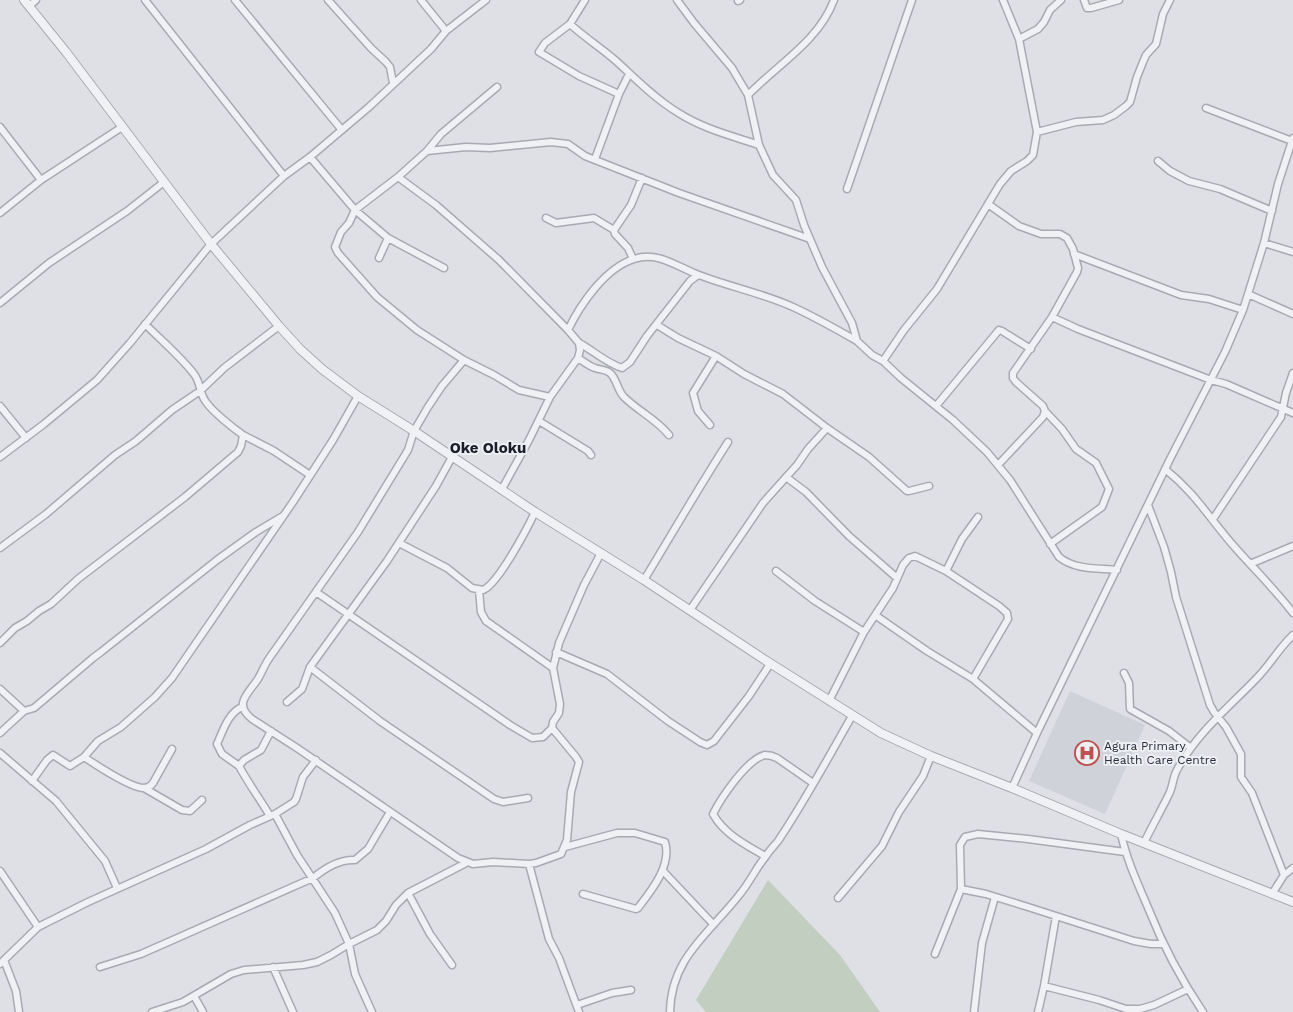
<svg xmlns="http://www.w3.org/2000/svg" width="1293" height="1012" viewBox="0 0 1293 1012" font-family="'Work Sans',sans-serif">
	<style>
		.built { fill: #d0d2da }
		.green { fill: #c1cec0 }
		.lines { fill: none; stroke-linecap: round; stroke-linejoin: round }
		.minor-casing { stroke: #a8aab2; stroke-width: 9 }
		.tertiary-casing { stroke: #a8aab2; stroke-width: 10 }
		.minor { stroke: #f0f1f4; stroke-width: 6 }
		.tertiary { stroke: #f0f1f4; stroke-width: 8 }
		.labels { text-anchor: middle; stroke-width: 4; stroke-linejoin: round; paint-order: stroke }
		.poi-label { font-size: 12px; fill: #292d3a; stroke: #edeff3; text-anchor: start }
		.quarter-label { font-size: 15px; font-weight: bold; fill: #1b1e2b; stroke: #edeff3 }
	</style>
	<rect width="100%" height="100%" fill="#dee0e5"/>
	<path class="built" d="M 1070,691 L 1145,725 L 1105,814 L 1029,781 Z"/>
	<path class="green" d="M 768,880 L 840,955 L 880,1012 L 706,1012 L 696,1000 Z"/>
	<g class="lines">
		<defs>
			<path id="minor" d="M 145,0 L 284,176
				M 235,0 L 341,129
				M 328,0 L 371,48 L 386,62 L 390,67 L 393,83
				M 421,0 L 446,31
				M 585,0 L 570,24 L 545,43 L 539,52 L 579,76 L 619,94
				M 677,0 L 694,23 L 732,68 L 748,95 L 759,145 L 773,175 L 796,200 L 804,225 L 822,267 L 852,323 L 857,341 L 872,355 L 883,361 L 901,378 L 953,420 L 987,452 L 1010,480 L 1059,557 C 1075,570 1097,568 1117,570
				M 1084,0 L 1087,8 L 1091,8 L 1119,0
				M 738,1 L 740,0
				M 29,6 L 36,0
				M 570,24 C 584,37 600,47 615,60 C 635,78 654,98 677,112 C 701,128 732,136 759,145
				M 1019,39 L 1038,29 L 1044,22 L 1050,10 L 1061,0
				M 497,87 L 441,134 L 427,151 L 398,177 L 355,210 L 349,223 L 341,232 L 335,247 L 338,253 L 377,297 L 417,330 L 464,360 L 442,386 L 428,407 L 414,431 L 408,450 L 358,532 L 270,657 C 265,664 262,672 258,679 C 248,694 233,704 252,719 L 297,748 L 458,858 L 473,864 L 493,862 L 529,864 L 536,863 L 561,854 L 567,840 L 571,792 L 579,762 L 576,757 L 552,728
				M 748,95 C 777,65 819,41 834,0
				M 1206,108 L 1292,141
				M 0,127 L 41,180
				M 1037,132 L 1076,122 L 1103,120 L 1114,115 L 1126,106 L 1130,102 L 1137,77 L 1143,62 L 1146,55 L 1156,44 L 1163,14 L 1170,0
				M 427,151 L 466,147 L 490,148 L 551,142 L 568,144 L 585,156 L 679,193 L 810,239
				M 310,157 L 355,210 L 388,238 L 444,268
				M 595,159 L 619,94 L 629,74
				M 1158,161 L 1170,171 L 1189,181 L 1220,189 L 1272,211
				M 398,177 L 436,205 L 499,260 L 568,330 L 579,343 L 580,350 L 578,358 L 550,397 L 529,440 L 502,489
				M 847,189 L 912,0
				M 988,204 L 1019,226 L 1041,234 L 1060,234 L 1067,238 L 1073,249 L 1078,268 L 1077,272 L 1052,317 L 1078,329 L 1211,380 L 1226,384 L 1293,413
				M 0,213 L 41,180 L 122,127
				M 546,218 L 556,223 L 594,218 L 614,230
				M 1264,243 L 1293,252
				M 1074,254 L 1181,295 L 1209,299 L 1243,310
				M 379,258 L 388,238
				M 633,259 L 628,248 L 615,234 L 614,230 L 631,205 L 642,178
				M 1248,294 L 1293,314
				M 0,303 L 49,263 L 127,211 L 164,182
				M 657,325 L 678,338 L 716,356 L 744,374 L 783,394 L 827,428 L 869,457 L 907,491 L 909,491 L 929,486
				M 568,330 C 580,305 605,268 634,259 C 659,251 677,267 699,275 C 730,287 762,293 793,307 C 815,317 836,329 857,341
				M 579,343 C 594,351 606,363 622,368 L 630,362 L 647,336 L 690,281 L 698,275
				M 578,358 C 583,361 589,366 595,368 C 600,370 605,369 610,373 C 617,379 617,390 624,397 C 638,411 656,419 669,435
				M 464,360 L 494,375 L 519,390 L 550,397
				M 883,361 L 904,330 L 937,289 L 1000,184 L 1011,171 L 1027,161 L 1033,155 L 1037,132 L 1019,39 L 1003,0
				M 0,406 L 26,438
				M 936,406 L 999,330 L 1002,331 L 1031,349
				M 1045,411 L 1062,429 L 1076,449 L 1096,463 L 1109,489 L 1102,507 L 1050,544
				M 539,421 L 588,451 L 591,455
				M 710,425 L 698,411 L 693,393 L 716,356
				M 243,435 L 274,451 L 310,475
				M 0,457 L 44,424 L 97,380 L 130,343 L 211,244 L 284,176 L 310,157 L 369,107 L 431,49 L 446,31 L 486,0
				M 998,465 L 1043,417 L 1045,411 L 1043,406 L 1016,382 L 1013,378 L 1013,373 L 1052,317
				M 1165,469 C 1194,492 1208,516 1232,544 C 1252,567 1274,588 1293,613
				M 786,477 L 806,492 L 849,536 L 897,578
				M 1148,505 L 1164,547 L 1171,572 L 1176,597 L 1210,705 L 1214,712 L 1226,727 L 1241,754 L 1241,777 L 1252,793 L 1284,875
				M 1213,519 L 1281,417 L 1286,393 L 1293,373
				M 399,543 L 447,568 L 472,588 L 483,590 C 498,584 527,529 535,512
				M 0,548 L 46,514 L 115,455 L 136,441 L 172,410 L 200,391 L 224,368 L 279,326
				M 1250,564 L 1293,546
				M 776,571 L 815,601 L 864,632
				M 946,571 L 962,539 L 978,517
				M 644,580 C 672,534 699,487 728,442
				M 479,590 L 481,612 L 486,621 L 553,668
				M 316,592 L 510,725 L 532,738 L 543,737 L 552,728 L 553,722 L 559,713 L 560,704 L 553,668 L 559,643 L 584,585 L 601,553
				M 690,610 L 763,503 L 797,465 L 808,449 L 827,428
				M 875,615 L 927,651 L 973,679 L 1037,733
				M 0,643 L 15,628 L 27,621 L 39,611 L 51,604 L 78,579 L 185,497 L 238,452 L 241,446 L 243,435 C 233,428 213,412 206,402 C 199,393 201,383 194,374 C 180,356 162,341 145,324
				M 556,652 L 607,674 L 668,721 L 700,742 L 707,745 L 714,741 L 749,696 L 770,664
				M 310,667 L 380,721 L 494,799 L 503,802 L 528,798
				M 1124,673 L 1129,683 L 1130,709 L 1169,731 L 1191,748
				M 0,689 L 24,711 L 34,708 L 93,658 L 101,652 L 217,560 L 256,532 L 281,517
				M 829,701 L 864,632 L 893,588 L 903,565 L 909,558 L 915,556 L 946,571 L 999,606 L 1007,613 L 1008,619 L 973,679
				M 287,702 L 302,689 L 310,667 L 387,561 L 436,486 L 452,457
				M 0,733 L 24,711
				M 0,753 L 56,801 L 105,861 L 117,888
				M 84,757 C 96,765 130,787 143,788 C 148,788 151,786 153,783 L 172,749
				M 239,766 L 222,754 L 217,744 C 223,731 228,713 242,707
				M 32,781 L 47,760 L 53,755 L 70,766 L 84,757 L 98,741 L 121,727 L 155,697 L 172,678 L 293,502 L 333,440 L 358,396
				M 144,788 L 182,810 L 190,811 L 202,800
				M 1012,788 L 1037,733 L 1170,459 L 1225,352 L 1243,310 L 1264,243 L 1278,184 L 1293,138
				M 275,814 L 297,855 L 335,913 L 349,944 L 355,974 L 372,1012
				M 270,816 C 260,799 248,783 239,766 L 244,760 L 261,750 L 271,731
				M 1121,834 C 1127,861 1138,884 1149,910 C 1164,948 1180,978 1203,1012
				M 1144,843 C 1152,826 1162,809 1170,792 C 1173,785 1173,777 1177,770 C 1196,734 1228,708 1256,679 C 1270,665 1279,648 1293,635
				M 565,847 L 617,833 L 635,833 L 665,842 C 672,865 652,890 638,908 L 636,909 L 583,894
				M 765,856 C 746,845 724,834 713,814 C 721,798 747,759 765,755 C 770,755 773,756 777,758 L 813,783
				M 529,864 L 549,939 L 559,958 L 579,1012
				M 0,871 L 38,927
				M 663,871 L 713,924
				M 961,889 L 986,894 L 1028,907 L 1134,941 L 1151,944 L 1163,944
				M 408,893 L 430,934 L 452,965
				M 1272,894 L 1284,875 L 1293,868
				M 838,898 L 882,846 L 899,812 L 923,776 L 931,756
				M 935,954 L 961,889 L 960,845 L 965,837 L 978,834 L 1028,839 L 1125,852
				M 4,960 L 16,991 L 19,1012
				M 0,964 L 38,927 L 88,902 L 206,849 L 250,825 L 275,814 L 294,802 L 296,799 L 303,777 L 316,760
				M 100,967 L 141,954 L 313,878 C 325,868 340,859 355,860 L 368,849 L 390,812
				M 273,967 L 293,1012
				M 1044,986 L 1099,1000 L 1126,1009 L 1140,1009 L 1154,1005 L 1188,989
				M 194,996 L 203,1012
				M 577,1005 L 612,993 L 631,990
				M 152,1012 L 183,1002 L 231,974 L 244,970 L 303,965 L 317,962 L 331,955 L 349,944 L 377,930 L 386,921 L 396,905 L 408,893 L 466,863
				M 670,1012 C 671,957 710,933 740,894 C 750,882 756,868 766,856 C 769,851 774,846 778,841 C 805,801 828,758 852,716
				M 974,1012 L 982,943 L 995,897
				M 1038,1012 L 1044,986 L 1056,916"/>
			<path id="tertiary" d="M 24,0 L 66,52 L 211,244 L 279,326 L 300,349 L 322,369 L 358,396 L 414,431 L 535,512 L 644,580 L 765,660 L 881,733 L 931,756 L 1012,788 L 1121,834 L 1293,902"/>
		</defs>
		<use href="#minor" class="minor-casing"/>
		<use href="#tertiary" class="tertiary-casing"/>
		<use href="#minor" class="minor"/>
		<use href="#tertiary" class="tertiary"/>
	</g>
	<defs>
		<symbol id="hospital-ring" viewBox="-11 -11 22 22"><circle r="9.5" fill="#edeff3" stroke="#bd5150" stroke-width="1.5"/><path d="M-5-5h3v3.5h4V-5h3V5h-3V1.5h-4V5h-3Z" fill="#bd5150"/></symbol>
	</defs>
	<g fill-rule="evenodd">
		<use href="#hospital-ring" x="1073" y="739" width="28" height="28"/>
	</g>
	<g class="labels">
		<g class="poi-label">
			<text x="1104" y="750">Agura Primary<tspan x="1104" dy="14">Health Care Centre</tspan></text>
		</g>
		<g class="quarter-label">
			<text x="488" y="453">Oke Oloku</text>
		</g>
	</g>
</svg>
